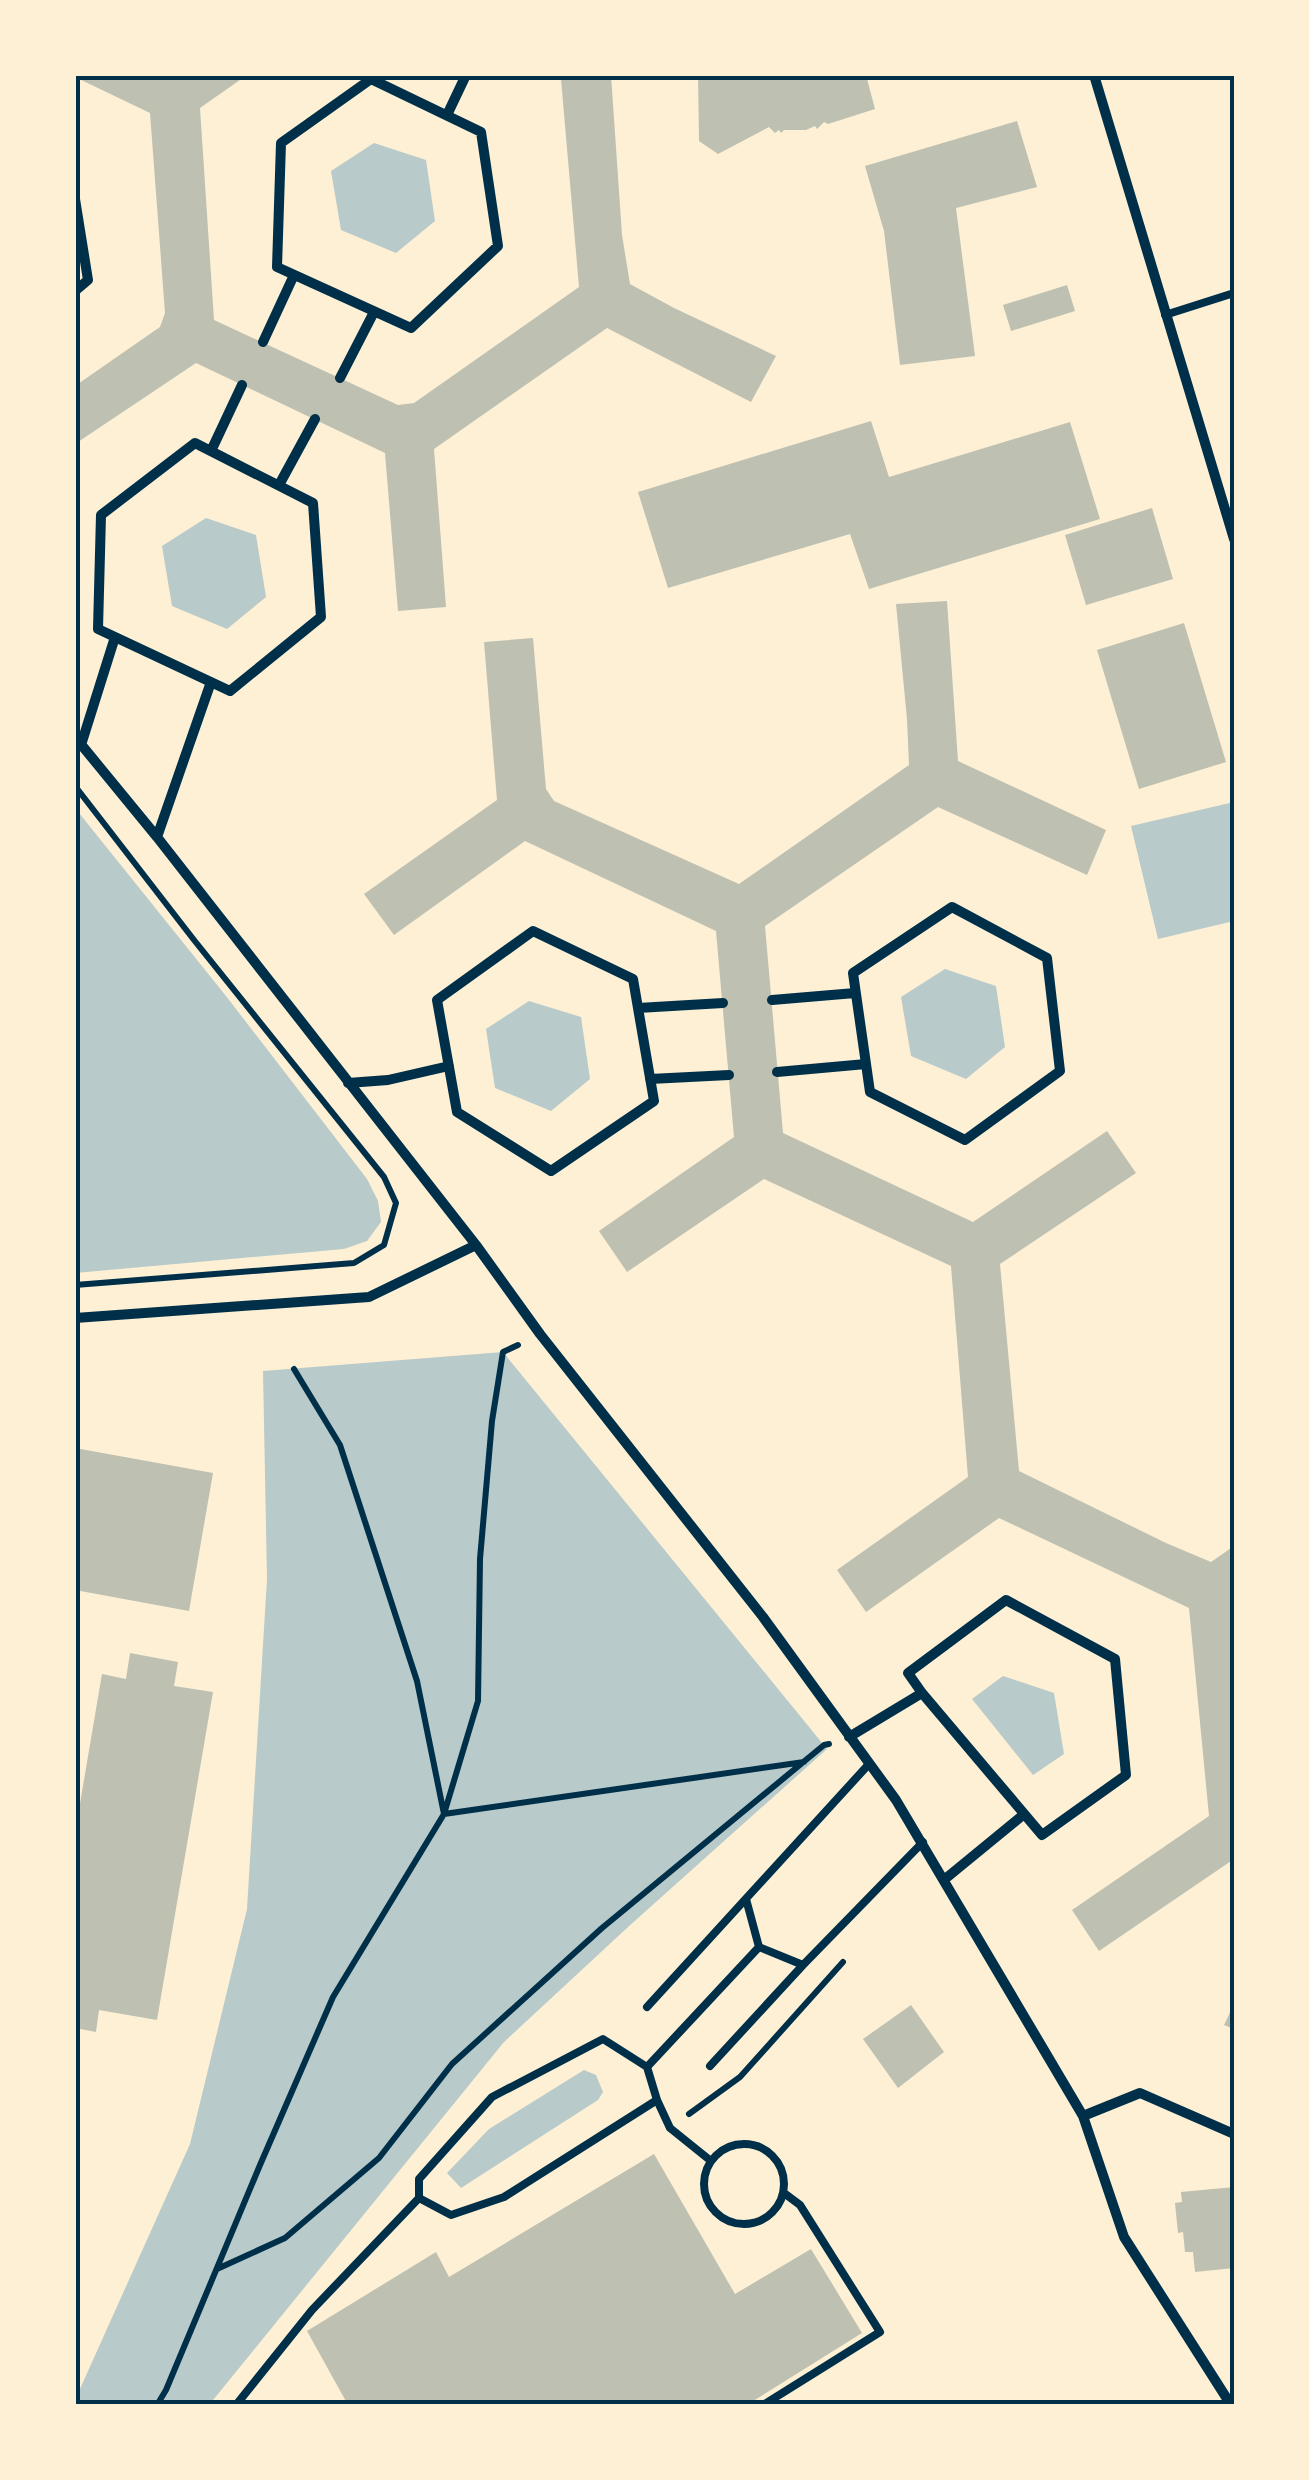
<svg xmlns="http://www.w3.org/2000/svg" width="1309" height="2480" viewBox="0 0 1309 2480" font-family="'DM Sans',sans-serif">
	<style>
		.green { fill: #b9caca }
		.building { fill: #bec0b2 }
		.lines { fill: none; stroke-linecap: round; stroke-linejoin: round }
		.path { stroke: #003049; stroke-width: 6 }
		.service { stroke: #003049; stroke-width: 8 }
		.minor { stroke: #003049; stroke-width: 10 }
		.neatline { fill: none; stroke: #003049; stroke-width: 4 }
	</style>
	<rect width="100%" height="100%" fill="#fdf0d5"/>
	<path class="green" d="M 374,143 L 426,160 L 435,221 L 396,253 L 341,230 L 331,171 Z
		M 206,518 L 256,535 L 266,597 L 227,629 L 172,606 L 162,546 Z
		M 1234,802 L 1234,921 L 1158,939 L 1131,826 Z
		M 75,808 L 226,996 L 367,1179 L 378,1201 L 381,1222 L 367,1241 L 344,1249 L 75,1273 Z
		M 945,969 L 996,986 L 1005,1047 L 966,1079 L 911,1056 L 901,997 Z
		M 529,1001 L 581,1017 L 590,1079 L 551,1111 L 495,1088 L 486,1029 Z
		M 503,1352 L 827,1749 L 628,1927 L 504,2042 L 209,2405 L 75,2405 L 75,2400 L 190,2144 L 247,1909 L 267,1579 L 263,1371 Z
		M 1003,1676 L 1054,1693 L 1064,1754 L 1033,1775 L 972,1699 Z
		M 584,2070 L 596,2075 L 603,2092 L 598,2100 L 461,2188 L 447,2173 L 489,2129 Z"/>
	<path class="building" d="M 75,75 L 247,75 L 200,108 L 214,320 L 398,405 L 414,403 L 579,287 L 561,79 L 553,75 L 611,75 L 622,235 L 630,284 L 674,308 L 776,356 L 751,402 L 607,328 L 434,449 L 446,607 L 398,611 L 385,453 L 196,363 L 75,444 L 75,386 L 160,327 L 165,313 L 150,113 L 75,77 Z
		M 698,75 L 866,75 L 875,109 L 828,124 L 824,122 L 817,129 L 815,126 L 806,130 L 784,130 L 781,133 L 779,130 L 775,133 L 769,127 L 718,154 L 699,141 Z
		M 1017,121 L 1037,187 L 956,208 L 975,356 L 900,365 L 884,231 L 865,166 Z
		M 1067,285 L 1075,311 L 1011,331 L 1003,305 Z
		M 871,421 L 889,477 L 1070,422 L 1100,519 L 869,589 L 850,534 L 668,588 L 638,492 Z
		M 1152,508 L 1173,579 L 1086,605 L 1065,535 Z
		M 947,601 L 958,761 L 1106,830 L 1087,875 L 938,807 L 765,926 L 783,1133 L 973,1222 L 1107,1131 L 1136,1173 L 1000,1264 L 1019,1471 L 1166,1543 L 1211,1562 L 1234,1546 L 1234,1859 L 1099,1951 L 1072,1910 L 1209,1816 L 1189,1608 L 999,1518 L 866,1612 L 837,1570 L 968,1477 L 951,1266 L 764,1179 L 627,1272 L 599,1231 L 734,1137 L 716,931 L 525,841 L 394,935 L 364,894 L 497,800 L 484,642 L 533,638 L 546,789 L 554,801 L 739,884 L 909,765 L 907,719 L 896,604 Z
		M 1184,623 L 1226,762 L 1139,789 L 1097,650 Z
		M 75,1448 L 213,1473 L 189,1611 L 75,1590 Z
		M 130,1653 L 178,1662 L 174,1686 L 213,1692 L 157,2020 L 99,2010 L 96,2032 L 75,2028 L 75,1821 L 77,1821 L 102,1674 L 126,1679 Z
		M 1234,2004 L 1234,2029 L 1224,2025 Z
		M 911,2005 L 944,2052 L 898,2088 L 863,2039 Z
		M 654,2154 L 735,2294 L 811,2249 L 862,2333 L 747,2405 L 348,2405 L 307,2331 L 436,2252 L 449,2277 Z
		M 1234,2187 L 1234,2268 L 1195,2272 L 1193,2252 L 1185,2252 L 1183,2232 L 1178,2233 L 1175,2203 L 1182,2202 L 1181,2192 Z"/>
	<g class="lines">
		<path class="path" d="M 75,786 L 194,940 L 384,1177 L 396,1203 L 384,1245 L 354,1263 L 75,1285
			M 294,1369 L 340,1445 L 417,1681 L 444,1814 L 804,1762
			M 689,2114 L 740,2077 L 843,1962
			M 217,2269 L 285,2238 L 379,2158 L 452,2064 L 602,1928 L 824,1745 L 829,1744
			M 157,2405 L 166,2390 L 260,2165 L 333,1997 L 444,1814 L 478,1701 L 480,1559 L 492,1421 L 503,1352 L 518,1345"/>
		<path class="service" d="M 1165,315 L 1234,293
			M 746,1899 L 759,1947 L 803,1965
			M 647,2007 L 869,1764
			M 710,2066 L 803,1965 L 923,1842
			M 647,2067 L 759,1947
			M704 2184a40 40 0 1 1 80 0a40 40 0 1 1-80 0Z
			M 419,2198 L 451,2215 L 504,2197 L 657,2100
			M 236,2405 L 312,2310 L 419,2198 L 419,2179 L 492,2097 L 603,2039 L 647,2067 L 657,2100 L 670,2128 L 711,2161
			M 763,2405 L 880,2332 L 800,2205 L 784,2193"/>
		<path class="minor" d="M 1094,75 L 1234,539
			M 371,79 L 481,132 L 498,246 L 411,328 L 277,267 L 281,143 Z
			M 447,115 L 466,75
			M 75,199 L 88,280 L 75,291
			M 263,342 L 294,275
			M 340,378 L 374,312
			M 195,443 L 313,503 L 321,617 L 230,691 L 98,629 L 101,515 Z
			M 211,451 L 242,385
			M 279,485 L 315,419
			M 75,737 L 157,837 L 476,1245 L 540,1334 L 763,1617 L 896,1800 L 1083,2116 L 1124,2237 L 1231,2405
			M 81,745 L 115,637
			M 157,837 L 211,682
			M 952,907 L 1047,958 L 1060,1071 L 965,1140 L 870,1092 L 853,973 Z
			M 533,931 L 633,979 L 654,1101 L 551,1171 L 457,1112 L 437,1000 Z
			M 772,1000 L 855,993
			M 638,1008 L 723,1003
			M 777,1072 L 866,1064
			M 650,1079 L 729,1075
			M 348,1083 L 388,1080 L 449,1066
			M 75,1318 L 369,1297 L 476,1245
			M 1006,1600 L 1115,1659 L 1126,1775 L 1042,1835 L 922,1693 L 908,1673 Z
			M 849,1737 L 922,1693
			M 945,1879 L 1023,1815
			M 1083,2116 L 1140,2093 L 1234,2134"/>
	</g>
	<rect width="1309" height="2480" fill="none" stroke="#fdf0d5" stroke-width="155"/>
	<rect x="78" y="78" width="1154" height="2324" class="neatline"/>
</svg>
